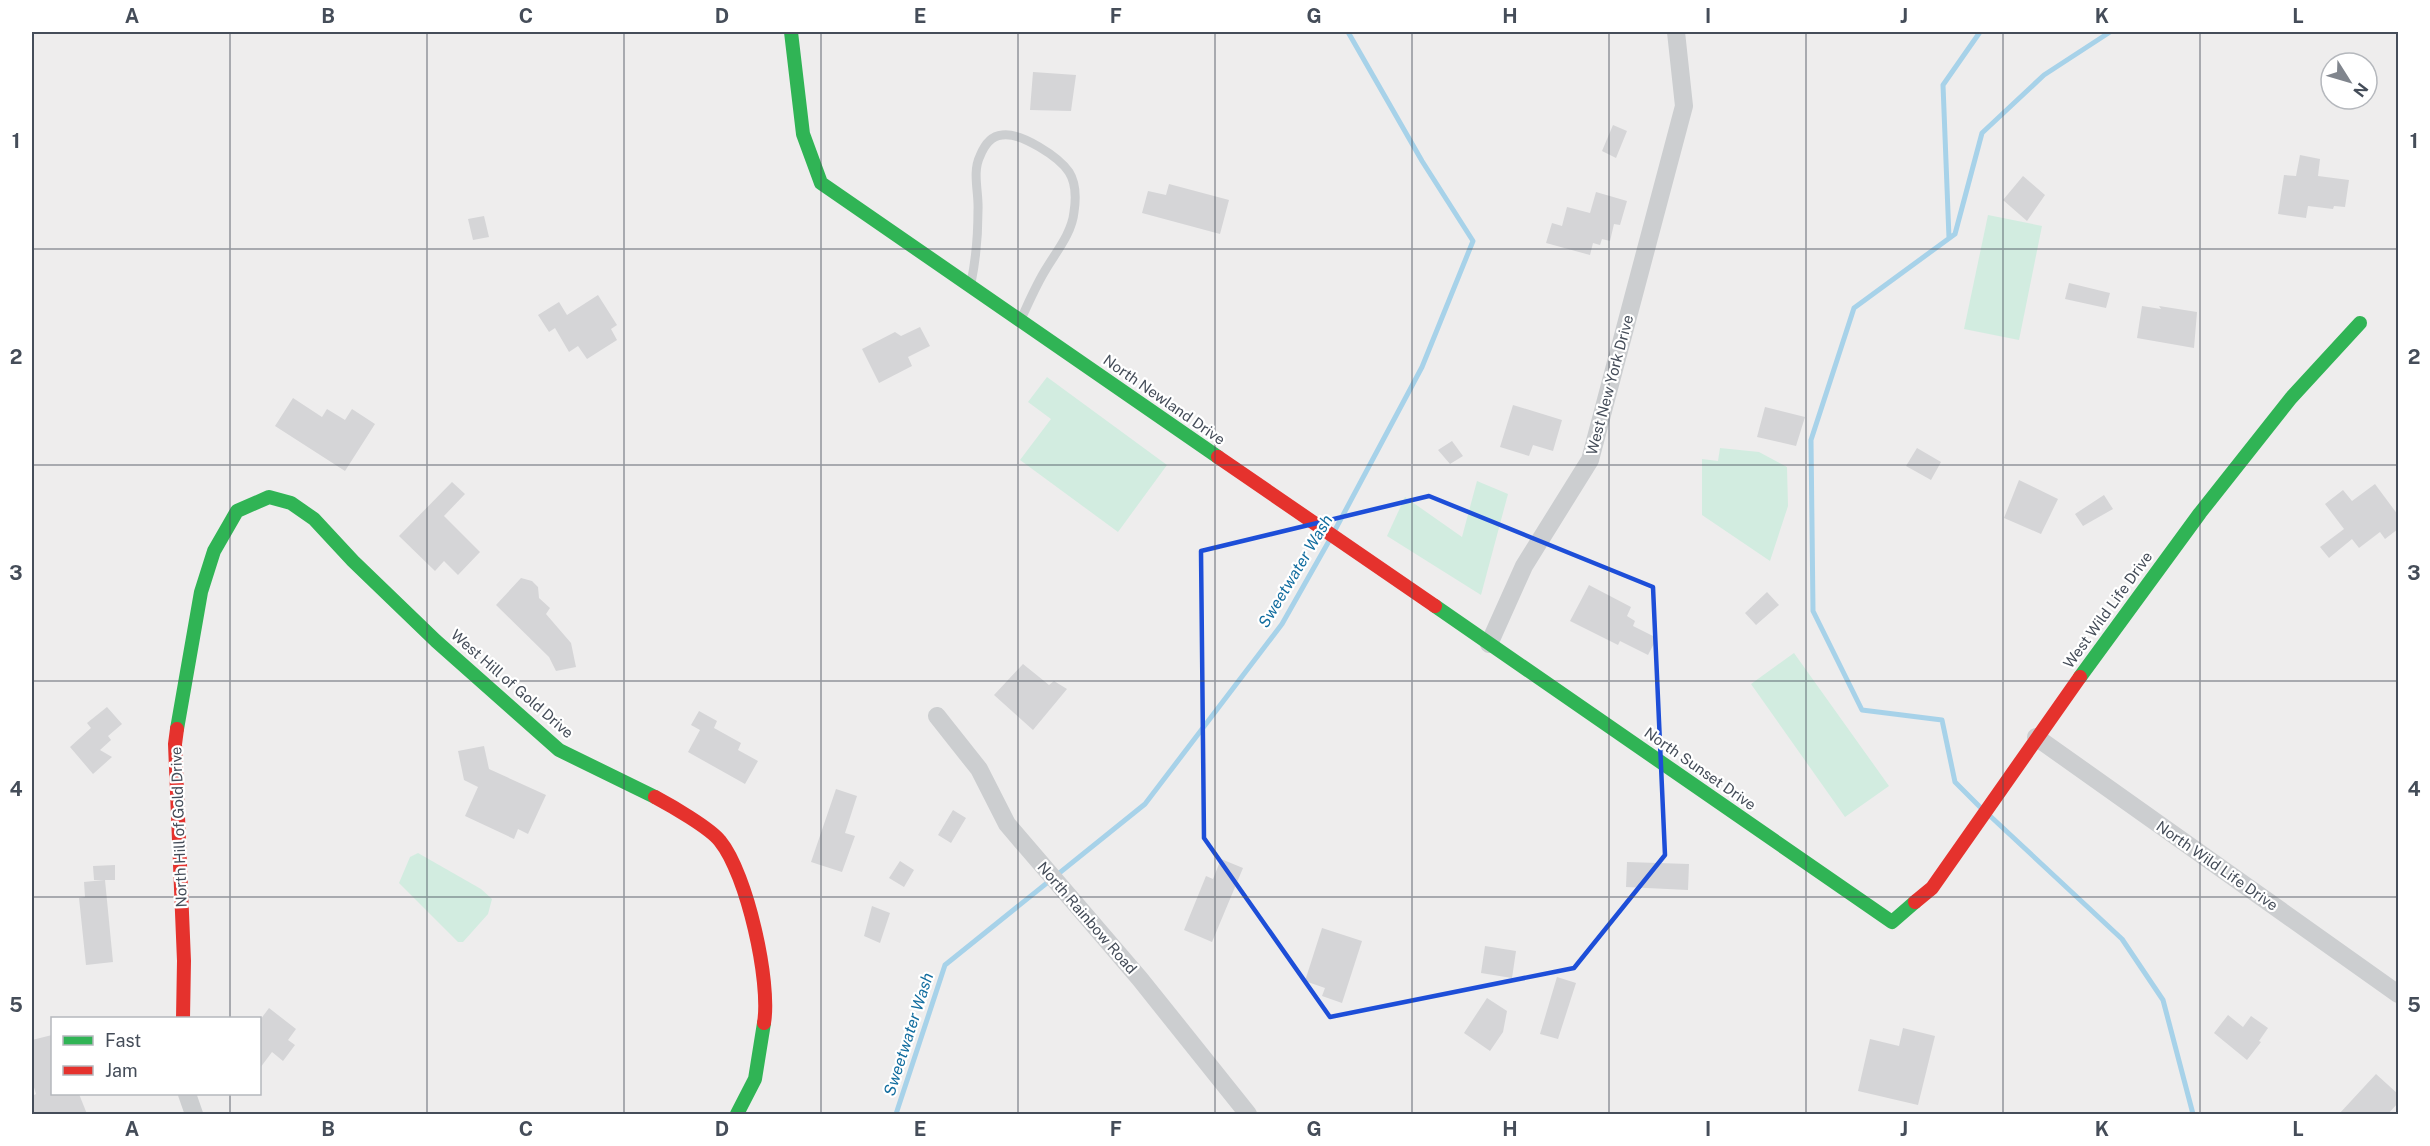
<svg xmlns="http://www.w3.org/2000/svg" width="2430" height="1146" viewBox="0 0 2430 1146" font-family="'Public Sans',sans-serif">
	<style>
		.green { fill: #d2ece0 }
		.lines { fill: none; stroke-linecap: round; stroke-linejoin: round }
		.stream { stroke: #a7d2e9; stroke-width: 5 }
		.building { fill: #d5d5d7 }
		.lane { stroke: #ccced0; stroke-width: 9 }
		.street { stroke: #ccced0; stroke-width: 18 }
		.fast { stroke: #30b455; stroke-width: 14 }
		.jam { stroke: #e5322d; stroke-width: 14 }
		.marked { fill: none; stroke: #1d4ed8; stroke-width: 4.5; stroke-linejoin: round }
		.grid { fill: none; stroke: #454d59; stroke-width: 1.5; stroke-opacity: 0.55 }
		.labels { text-anchor: middle; stroke-width: 4.5; stroke-linejoin: round; paint-order: stroke }
		.street-label { font-size: 15px; fill: #454d59; stroke: #fff }
		.water-label { font-size: 16px; font-style: italic; fill: #126d9f; stroke: #fff }
		.neatline { fill: none; stroke: #454d59; stroke-width: 2 }
		.grid-label { font-size: 20px; text-anchor: middle; font-weight: bold; fill: #454d59 }
	</style>
	<rect width="100%" height="100%" fill="#eeeded"/>
	<path class="green" d="M 1988,215 L 2042,226 L 2019,340 L 1964,329 Z
		M 1047,377 L 1167,465 L 1118,532 L 1020,460 L 1051,419 L 1028,402 Z
		M 1720,448 L 1759,452 L 1787,467 L 1788,506 L 1770,561 L 1702,515 L 1702,459 L 1718,461 Z
		M 1477,481 L 1508,494 L 1481,595 L 1387,536 L 1405,497 L 1462,537 Z
		M 1794,653 L 1889,786 L 1845,817 L 1751,684 Z
		M 418,853 L 481,889 L 492,899 L 488,914 L 463,942 L 458,942 L 399,883 L 410,857 Z"/>
	<g class="lines">
		<path class="stream" d="M 1949,238 L 1943,85 L 1980,32
			M 1335,530 L 1422,367 L 1473,241 L 1422,161 L 1348,32
			M 1980,807 L 1955,782 L 1942,720 L 1862,710 L 1813,611 L 1811,440 L 1854,308 L 1955,234 L 1982,133 L 2044,75 L 2110,32
			M 1989,815 L 2122,939 L 2163,1000 L 2193,1114
			M 896,1114 L 945,965 L 1145,804 L 1282,624 L 1329,541"/>
	</g>
	<path class="building" d="M 1033,72 L 1076,75 L 1071,111 L 1030,110 Z
		M 1613,125 L 1627,131 L 1616,158 L 1602,151 Z
		M 2300,155 L 2320,159 L 2318,176 L 2349,180 L 2345,207 L 2334,206 L 2333,209 L 2308,206 L 2306,218 L 2278,214 L 2284,175 L 2296,176 Z
		M 2023,176 L 2045,195 L 2027,221 L 2003,200 Z
		M 1169,184 L 1229,200 L 1220,234 L 1142,213 L 1148,191 L 1166,195 Z
		M 1596,192 L 1627,201 L 1620,225 L 1614,224 L 1610,241 L 1602,239 L 1600,245 L 1593,243 L 1590,255 L 1546,243 L 1552,223 L 1562,226 L 1567,207 L 1590,213 Z
		M 484,216 L 489,237 L 473,240 L 468,219 Z
		M 2069,283 L 2110,293 L 2106,308 L 2065,299 Z
		M 598,295 L 617,325 L 611,329 L 617,340 L 587,359 L 578,346 L 569,352 L 555,328 L 549,332 L 538,315 L 559,302 L 567,315 Z
		M 2142,306 L 2161,309 L 2159,306 L 2197,312 L 2194,348 L 2137,338 Z
		M 920,327 L 930,346 L 908,357 L 912,366 L 879,383 L 862,349 L 895,332 L 901,336 Z
		M 293,398 L 322,417 L 327,409 L 345,420 L 352,409 L 375,424 L 345,471 L 275,426 Z
		M 1513,405 L 1562,420 L 1553,451 L 1533,445 L 1529,456 L 1500,447 Z
		M 1765,407 L 1805,417 L 1796,446 L 1757,437 Z
		M 1452,441 L 1463,456 L 1450,464 L 1438,450 Z
		M 1917,448 L 1941,462 L 1931,480 L 1906,466 Z
		M 2019,480 L 2058,499 L 2041,534 L 2004,518 Z
		M 452,482 L 465,494 L 444,516 L 480,552 L 458,575 L 444,561 L 435,571 L 399,536 Z
		M 2375,484 L 2398,515 L 2398,529 L 2385,539 L 2380,532 L 2359,548 L 2352,539 L 2329,558 L 2320,547 L 2344,529 L 2325,504 L 2343,490 L 2352,501 Z
		M 2104,495 L 2113,509 L 2083,526 L 2075,514 Z
		M 521,578 L 532,581 L 538,587 L 539,598 L 550,608 L 546,614 L 571,643 L 576,667 L 556,671 L 549,657 L 496,605 Z
		M 1589,585 L 1631,607 L 1627,616 L 1635,621 L 1633,626 L 1657,638 L 1648,655 L 1620,641 L 1618,645 L 1570,621 Z
		M 1767,592 L 1779,605 L 1756,625 L 1745,613 Z
		M 1023,664 L 1049,685 L 1054,681 L 1067,689 L 1033,730 L 994,695 Z
		M 107,707 L 122,724 L 108,736 L 111,740 L 100,750 L 112,757 L 93,774 L 70,747 L 91,728 L 87,723 Z
		M 699,711 L 717,721 L 714,728 L 741,743 L 738,750 L 758,761 L 745,784 L 688,752 L 700,730 L 691,725 Z
		M 484,746 L 489,769 L 546,795 L 528,834 L 518,829 L 514,839 L 465,816 L 478,787 L 464,780 L 458,751 Z
		M 836,789 L 857,796 L 845,833 L 855,836 L 842,872 L 811,862 Z
		M 953,810 L 966,818 L 951,843 L 938,835 Z
		M 1221,859 L 1243,868 L 1212,942 L 1184,930 L 1206,876 L 1213,879 Z
		M 900,861 L 914,870 L 904,887 L 889,878 Z
		M 1627,862 L 1689,864 L 1688,890 L 1626,887 Z
		M 115,865 L 115,880 L 105,880 L 113,962 L 86,965 L 79,898 L 85,897 L 84,882 L 104,880 L 94,880 L 93,866 Z
		M 872,906 L 890,913 L 880,943 L 864,936 Z
		M 1322,928 L 1362,941 L 1342,1003 L 1322,996 L 1325,988 L 1305,981 Z
		M 1485,946 L 1516,951 L 1512,978 L 1481,973 Z
		M 1557,977 L 1576,983 L 1558,1039 L 1540,1034 Z
		M 1487,998 L 1507,1011 L 1503,1032 L 1490,1051 L 1464,1033 Z
		M 269,1008 L 296,1029 L 288,1040 L 295,1045 L 283,1061 L 272,1052 L 260,1068 L 260,1020 Z
		M 2228,1015 L 2243,1027 L 2251,1016 L 2268,1028 L 2259,1041 L 2261,1042 L 2247,1060 L 2214,1033 Z
		M 1903,1028 L 1935,1036 L 1918,1105 L 1858,1091 L 1870,1039 L 1899,1046 Z
		M 52,1035 L 52,1094 L 79,1094 L 87,1114 L 32,1114 L 32,1096 L 36,1094 L 32,1081 L 32,1040 Z
		M 2376,1074 L 2398,1094 L 2398,1103 L 2388,1114 L 2339,1114 Z"/>
	<g class="lines">
		<path class="lane" d="M 971,283 C 976,259 978,235 978,210 C 979,193 972,172 980,156 C 984,146 991,136 1002,135 C 1021,132 1059,157 1069,172 C 1076,183 1076,199 1074,212 C 1072,233 1056,252 1046,269 C 1036,285 1029,302 1021,319"/>
		<path class="street" d="M 1489,644 L 1524,566 L 1590,460 L 1684,106 L 1676,32
			M 937,716 L 979,769 L 1007,824 L 1140,979 L 1248,1114
			M 2036,737 L 2398,994
			M 187,1094 L 194,1114"/>
		<path class="fast" d="M 791,32 L 803,134 L 821,183 L 1218,457
			M 1435,606 L 1892,922 L 1915,902
			M 2080,677 L 2200,513 L 2291,398 L 2360,323
			M 177,729 L 201,592 L 214,551 L 237,511 L 269,497 L 291,503 L 314,519 L 353,561 L 436,641 L 559,750 L 655,797
			M 737,1114 L 755,1079 L 764,1023"/>
		<path class="jam" d="M 1218,457 L 1435,606
			M 177,729 L 175,744 L 184,961 L 183,1018
			M 655,797 C 670,805 710,828 720,841 C 747,874 771,982 764,1023
			M 1915,902 L 1932,888 L 2080,677"/>
	</g>
	<path class="marked" d="M 1429,496 L 1653,587 L 1665,855 L 1574,968 L 1330,1017 L 1204,838 L 1201,551 Z"/>
	<path class="grid" d="M 230,32 L 230,1018M 427,32 L 427,1114M 624,32 L 624,1114M 821,32 L 821,1114M 1018,32 L 1018,1114M 1215,32 L 1215,1114M 1412,32 L 1412,1114M 1609,32 L 1609,1114M 1806,32 L 1806,1114M 2003,32 L 2003,1114M 2200,32 L 2200,1114M 32,249 L 2398,249M 32,465 L 2398,465M 32,681 L 2398,681M 32,897 L 2398,897M 230,1094 L 230,1114"/>
	<g class="labels">
		<g class="street-label">
			<text transform="translate(1610 385) rotate(-75)" y="5">West New York Drive</text>
			<text transform="translate(1164 400) rotate(35)" y="5">North Newland Drive</text>
			<text transform="translate(2108 610) rotate(-54)" y="5">West Wild Life Drive</text>
			<text transform="translate(512 684) rotate(41)" y="5">West Hill of Gold Drive</text>
			<text transform="translate(1700 769) rotate(35)" y="5">North Sunset Drive</text>
			<text transform="translate(179 827) rotate(-92)" y="5">North Hill of Gold Drive</text>
			<text transform="translate(2217 866) rotate(35)" y="5">North Wild Life Drive</text>
			<text transform="translate(1087 918) rotate(49)" y="5">North Rainbow Road</text>
		</g>
		<g class="water-label">
			<text transform="translate(1295 571) rotate(-59)" y="6">Sweetwater Wash</text>
			<text transform="translate(908 1034) rotate(-72)" y="6">Sweetwater Wash</text>
		</g>
	</g>
	<rect width="2430" height="1146" fill="none" stroke="#ffffff" stroke-width="66"/>
	<rect x="51" y="1017" width="210" height="78" fill="#ffffff" stroke="#b5b8bd" stroke-width="1.5"/>
	<rect x="63" y="1036" width="30" height="9" fill="#30b455" stroke="#b5b8bd" stroke-width="1.5"/>
	<text x="105" y="1047" font-size="18" fill="#454d59">Fast</text>
	<rect x="63" y="1066" width="30" height="9" fill="#e5322d" stroke="#b5b8bd" stroke-width="1.5"/>
	<text x="105" y="1077" font-size="18" fill="#454d59">Jam</text>
	<g transform="translate(2349 81) rotate(127)"><circle r="28" fill="#ffffff" stroke="#b5b8bd" stroke-width="1.5"/>
	<path d="M0-4.5L10 22L0 15L-10 22Z" fill="#80858d"/>
	<text y="-9" font-size="16" font-weight="bold" text-anchor="middle" fill="#454d59">N</text>
	</g>
	<rect x="33" y="33" width="2364" height="1080" class="neatline"/>
	<g class="grid-label">
		<text x="132" y="23">A</text>
		<text x="328" y="23">B</text>
		<text x="526" y="23">C</text>
		<text x="722" y="23">D</text>
		<text x="920" y="23">E</text>
		<text x="1116" y="23">F</text>
		<text x="1314" y="23">G</text>
		<text x="1510" y="23">H</text>
		<text x="1708" y="23">I</text>
		<text x="1904" y="23">J</text>
		<text x="2102" y="23">K</text>
		<text x="2298" y="23">L</text>
		<text x="16" y="148">1</text>
		<text x="2414" y="148">1</text>
		<text x="16" y="364">2</text>
		<text x="2414" y="364">2</text>
		<text x="16" y="580">3</text>
		<text x="2414" y="580">3</text>
		<text x="16" y="796">4</text>
		<text x="2414" y="796">4</text>
		<text x="16" y="1012">5</text>
		<text x="2414" y="1012">5</text>
		<text x="132" y="1136">A</text>
		<text x="328" y="1136">B</text>
		<text x="526" y="1136">C</text>
		<text x="722" y="1136">D</text>
		<text x="920" y="1136">E</text>
		<text x="1116" y="1136">F</text>
		<text x="1314" y="1136">G</text>
		<text x="1510" y="1136">H</text>
		<text x="1708" y="1136">I</text>
		<text x="1904" y="1136">J</text>
		<text x="2102" y="1136">K</text>
		<text x="2298" y="1136">L</text>
	</g>
</svg>
